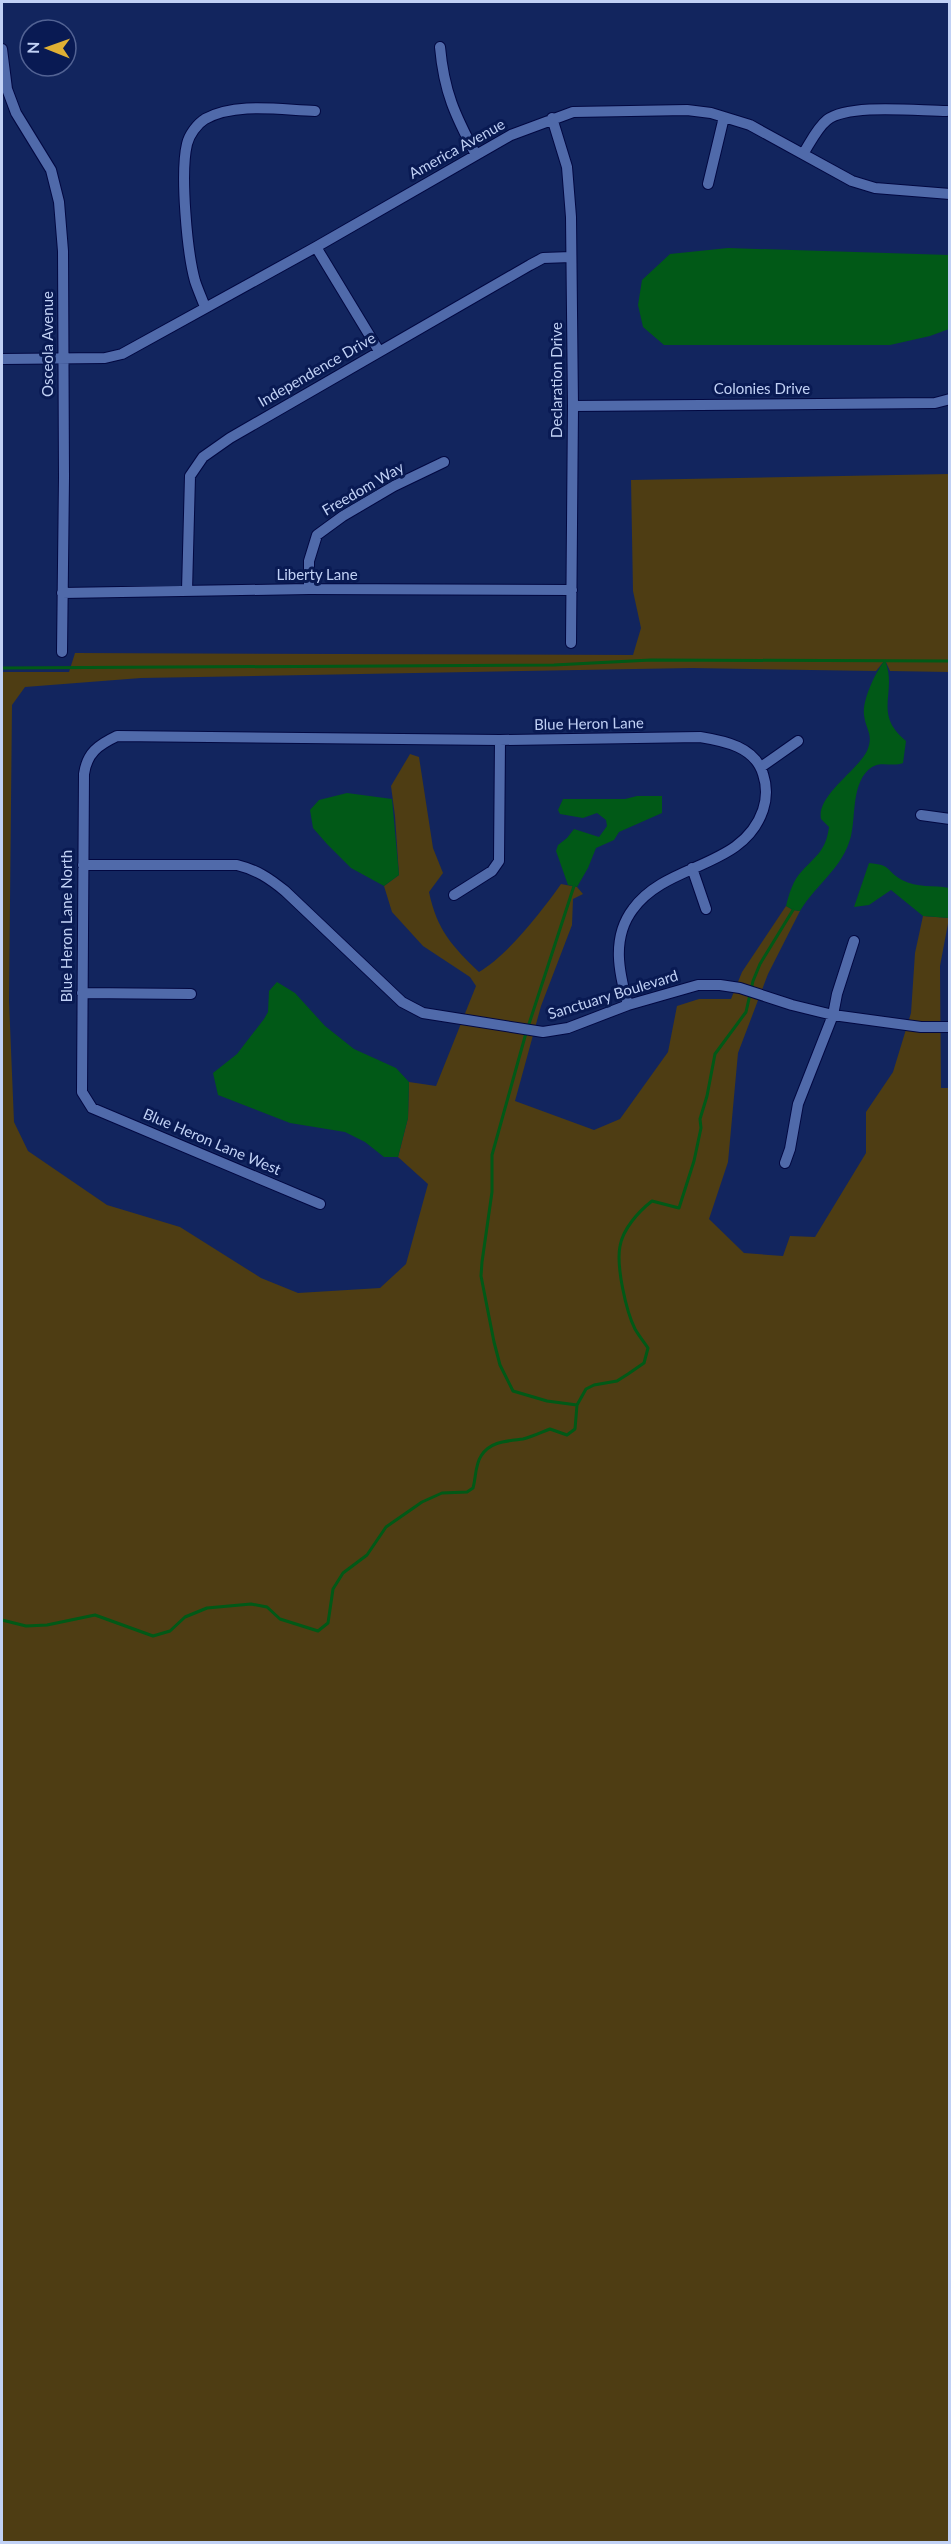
<svg xmlns="http://www.w3.org/2000/svg" width="951" height="2544" viewBox="0 0 951 2544" font-family="Lato,sans-serif">
	<style>
		.green { fill: #4e3d13 }
		.water { fill: #015917 }
		.lines { fill: none; stroke-linecap: round; stroke-linejoin: round }
		.stream { stroke: #015917; stroke-width: 3 }
		.minor-casing { stroke: #020841; stroke-width: 12 }
		.minor { stroke: #506aaa; stroke-width: 10 }
		.labels { text-anchor: middle; stroke-width: 6; stroke-linejoin: round; paint-order: stroke }
		.street-label { font-size: 15px; fill: #c1d1f5; stroke: #091a53 }
	</style>
	<rect width="100%" height="100%" fill="#12255e"/>
	<path class="green" d="M 949,474 L 949,672 L 890,671 L 885,660 L 876,671 L 692,668 L 141,678 L 25,687 L 12,705 L 9,1001 L 14,1122 L 28,1151 L 107,1205 L 180,1227 L 261,1278 L 298,1293 L 380,1288 L 406,1264 L 428,1184 L 398,1157 L 408,1118 L 409,1082 L 436,1086 L 476,986 L 470,977 L 423,946 L 392,912 L 384,886 L 399,875 L 395,816 L 391,786 L 410,754 L 419,757 L 433,848 L 443,873 L 429,892 C 437,930 452,946 479,972 C 507,956 542,911 561,884 L 577,887 L 583,894 L 573,899 L 572,925 L 541,1006 L 515,1101 L 594,1130 L 620,1119 L 668,1052 L 677,1006 L 699,999 L 731,999 L 742,972 L 786,906 L 793,910 L 800,911 L 768,974 L 738,1053 L 728,1162 L 709,1219 L 744,1253 L 783,1256 L 790,1236 L 815,1237 L 866,1153 L 866,1112 L 893,1072 L 911,1013 L 915,953 L 923,916 L 949,918 L 940,966 L 941,1088 L 950,1088 L 949,2542 L 2,2542 L 2,672 L 69,672 L 75,653 L 633,655 L 641,628 L 633,591 L 631,480 Z"/>
	<path class="water" d="M 728,248 L 949,255 L 949,329 L 930,336 L 890,345 L 664,345 L 643,327 L 638,305 L 642,280 L 670,254 Z
		M 885,660 C 898,693 872,713 906,741 L 903,763 C 893,767 881,761 872,767 C 851,781 856,816 851,836 C 843,868 817,883 800,911 L 793,910 L 786,906 C 789,894 793,880 802,871 C 817,855 826,850 829,827 L 821,819 C 816,796 858,770 867,751 C 874,734 866,731 864,715 C 862,700 876,671 885,660 Z
		M 347,793 L 392,799 L 399,875 L 384,886 L 351,868 L 327,844 L 313,828 L 310,810 L 319,800 Z
		M 637,796 L 662,796 L 662,813 L 619,832 L 614,840 L 596,848 L 588,868 L 577,887 L 568,885 L 556,851 L 558,845 L 567,838 L 574,829 L 599,837 L 607,826 L 606,820 L 597,813 L 583,818 L 560,814 L 558,810 L 563,799 L 625,799 Z
		M 869,863 C 892,865 885,870 902,880 C 917,888 934,885 949,888 L 949,918 L 923,916 L 891,890 L 869,905 L 854,907 Z
		M 277,982 L 295,993 L 325,1026 L 354,1049 L 396,1068 L 409,1082 L 408,1118 L 398,1157 L 384,1157 L 365,1142 L 345,1132 L 290,1123 L 218,1095 L 213,1073 L 237,1054 L 264,1019 L 268,1012 L 269,991 Z"/>
	<g class="lines">
		<path class="stream" d="M 2,668 L 554,665 L 651,660 L 950,661
			M 528,1027 L 574,886
			M 526,1033 L 492,1155 L 492,1192 L 482,1262 L 481,1276 L 494,1342 L 500,1365 L 513,1391 L 547,1401 L 577,1405
			M 2,1620 L 26,1626 L 47,1625 L 95,1615 L 153,1636 L 170,1631 L 185,1617 L 207,1608 L 251,1604 L 267,1607 L 280,1619 L 318,1631 L 328,1623 L 333,1589 L 343,1573 L 367,1555 L 386,1527 L 422,1502 L 442,1493 L 467,1492 L 473,1488 C 476,1478 475,1465 481,1456 C 490,1441 508,1441 523,1439 C 532,1437 542,1432 550,1429 L 567,1435 L 575,1429 L 577,1405 L 586,1389 L 594,1385 L 617,1381 L 628,1374 L 644,1363 L 648,1348 C 644,1342 639,1336 635,1329 C 626,1311 616,1266 620,1246 C 623,1229 638,1212 652,1201 L 679,1208 L 694,1161 L 701,1128 L 700,1119 L 707,1096 L 715,1054 L 746,1012 L 753,981 L 760,964 L 793,910"/>
		<defs>
			<path id="minor" d="M 440,47 C 444,92 455,115 476,155
				M 2,49 L 7,89 L 16,113 L 51,170 L 59,202 L 63,251 L 64,478 L 62,652
				M 552,118 L 567,167 L 571,217 L 573,406 L 571,643
				M 803,154 C 810,143 817,128 827,120 C 849,103 918,111 947,111
				M 708,184 L 724,117
				M 316,247 L 379,351
				M 205,307 C 202,299 198,290 195,281 C 187,252 180,173 187,144 C 189,135 197,124 205,119 C 236,102 281,110 315,111
				M 2,359 L 105,358 L 122,354 L 316,247 L 511,135 L 573,112 L 687,110 L 711,113 L 750,125 L 852,181 L 875,188 L 950,194
				M 573,406 L 935,403 L 950,399
				M 309,589 L 309,561 L 317,535 L 343,516 L 394,486 L 444,462
				M 187,591 L 190,476 L 203,457 L 230,438 L 530,265 L 543,258 L 571,257
				M 62,593 L 309,589 L 572,590
				M 761,767 L 798,741
				M 921,815 L 950,819
				M 83,865 L 237,865 C 257,870 269,878 285,891 L 402,1002 L 423,1013 L 543,1032 L 568,1028 L 628,1005 L 698,985 L 720,985 L 740,988 L 792,1005 L 833,1015 L 921,1027 L 950,1027
				M 692,868 L 706,909
				M 454,895 L 492,871 L 499,861 L 500,740
				M 82,993 L 191,994
				M 785,1163 L 790,1149 L 798,1104 L 833,1015 L 837,994 L 854,941
				M 320,1204 L 92,1108 L 82,1092 L 84,774 C 87,753 98,745 117,736 L 500,740 L 700,737 C 725,741 755,747 763,774 C 767,786 767,798 763,810 C 743,869 667,862 633,909 C 611,938 619,973 628,1005"/>
		</defs>
		<use href="#minor" class="minor-casing"/>
		<use href="#minor" class="minor"/>
	</g>
	<g class="labels">
		<g class="street-label">
			<text transform="translate(457 149) rotate(-29)" y="5">America Avenue</text>
			<text transform="translate(48 344) rotate(-90)" y="5">Osceola Avenue</text>
			<text transform="translate(317 370) rotate(-30)" y="5">Independence Drive</text>
			<text transform="translate(557 380) rotate(-90)" y="5">Declaration Drive</text>
			<text x="762" y="394">Colonies Drive</text>
			<text transform="translate(363 489) rotate(-30)" y="5">Freedom Way</text>
			<text x="317" y="580">Liberty Lane</text>
			<text transform="translate(589 724) rotate(-1)" y="5">Blue Heron Lane</text>
			<text transform="translate(67 926) rotate(-90)" y="5">Blue Heron Lane North</text>
			<text transform="translate(613 995) rotate(-17)" y="5">Sanctuary Boulevard</text>
			<text transform="translate(212 1142) rotate(23)" y="5">Blue Heron Lane West</text>
		</g>
	</g>
	<rect width="951" height="2544" fill="none" stroke="#c1d1f5" stroke-width="6"/>
	<g transform="translate(48 48) rotate(271)"><circle r="28" fill="#091a53" stroke="#536394" stroke-width="1.5"/>
	<path d="M0-4.5L10 22L0 15L-10 22Z" fill="#e0b034"/>
	<text y="-9" font-size="16" font-weight="bold" text-anchor="middle" fill="#c1d1f5">N</text>
	</g>
</svg>
